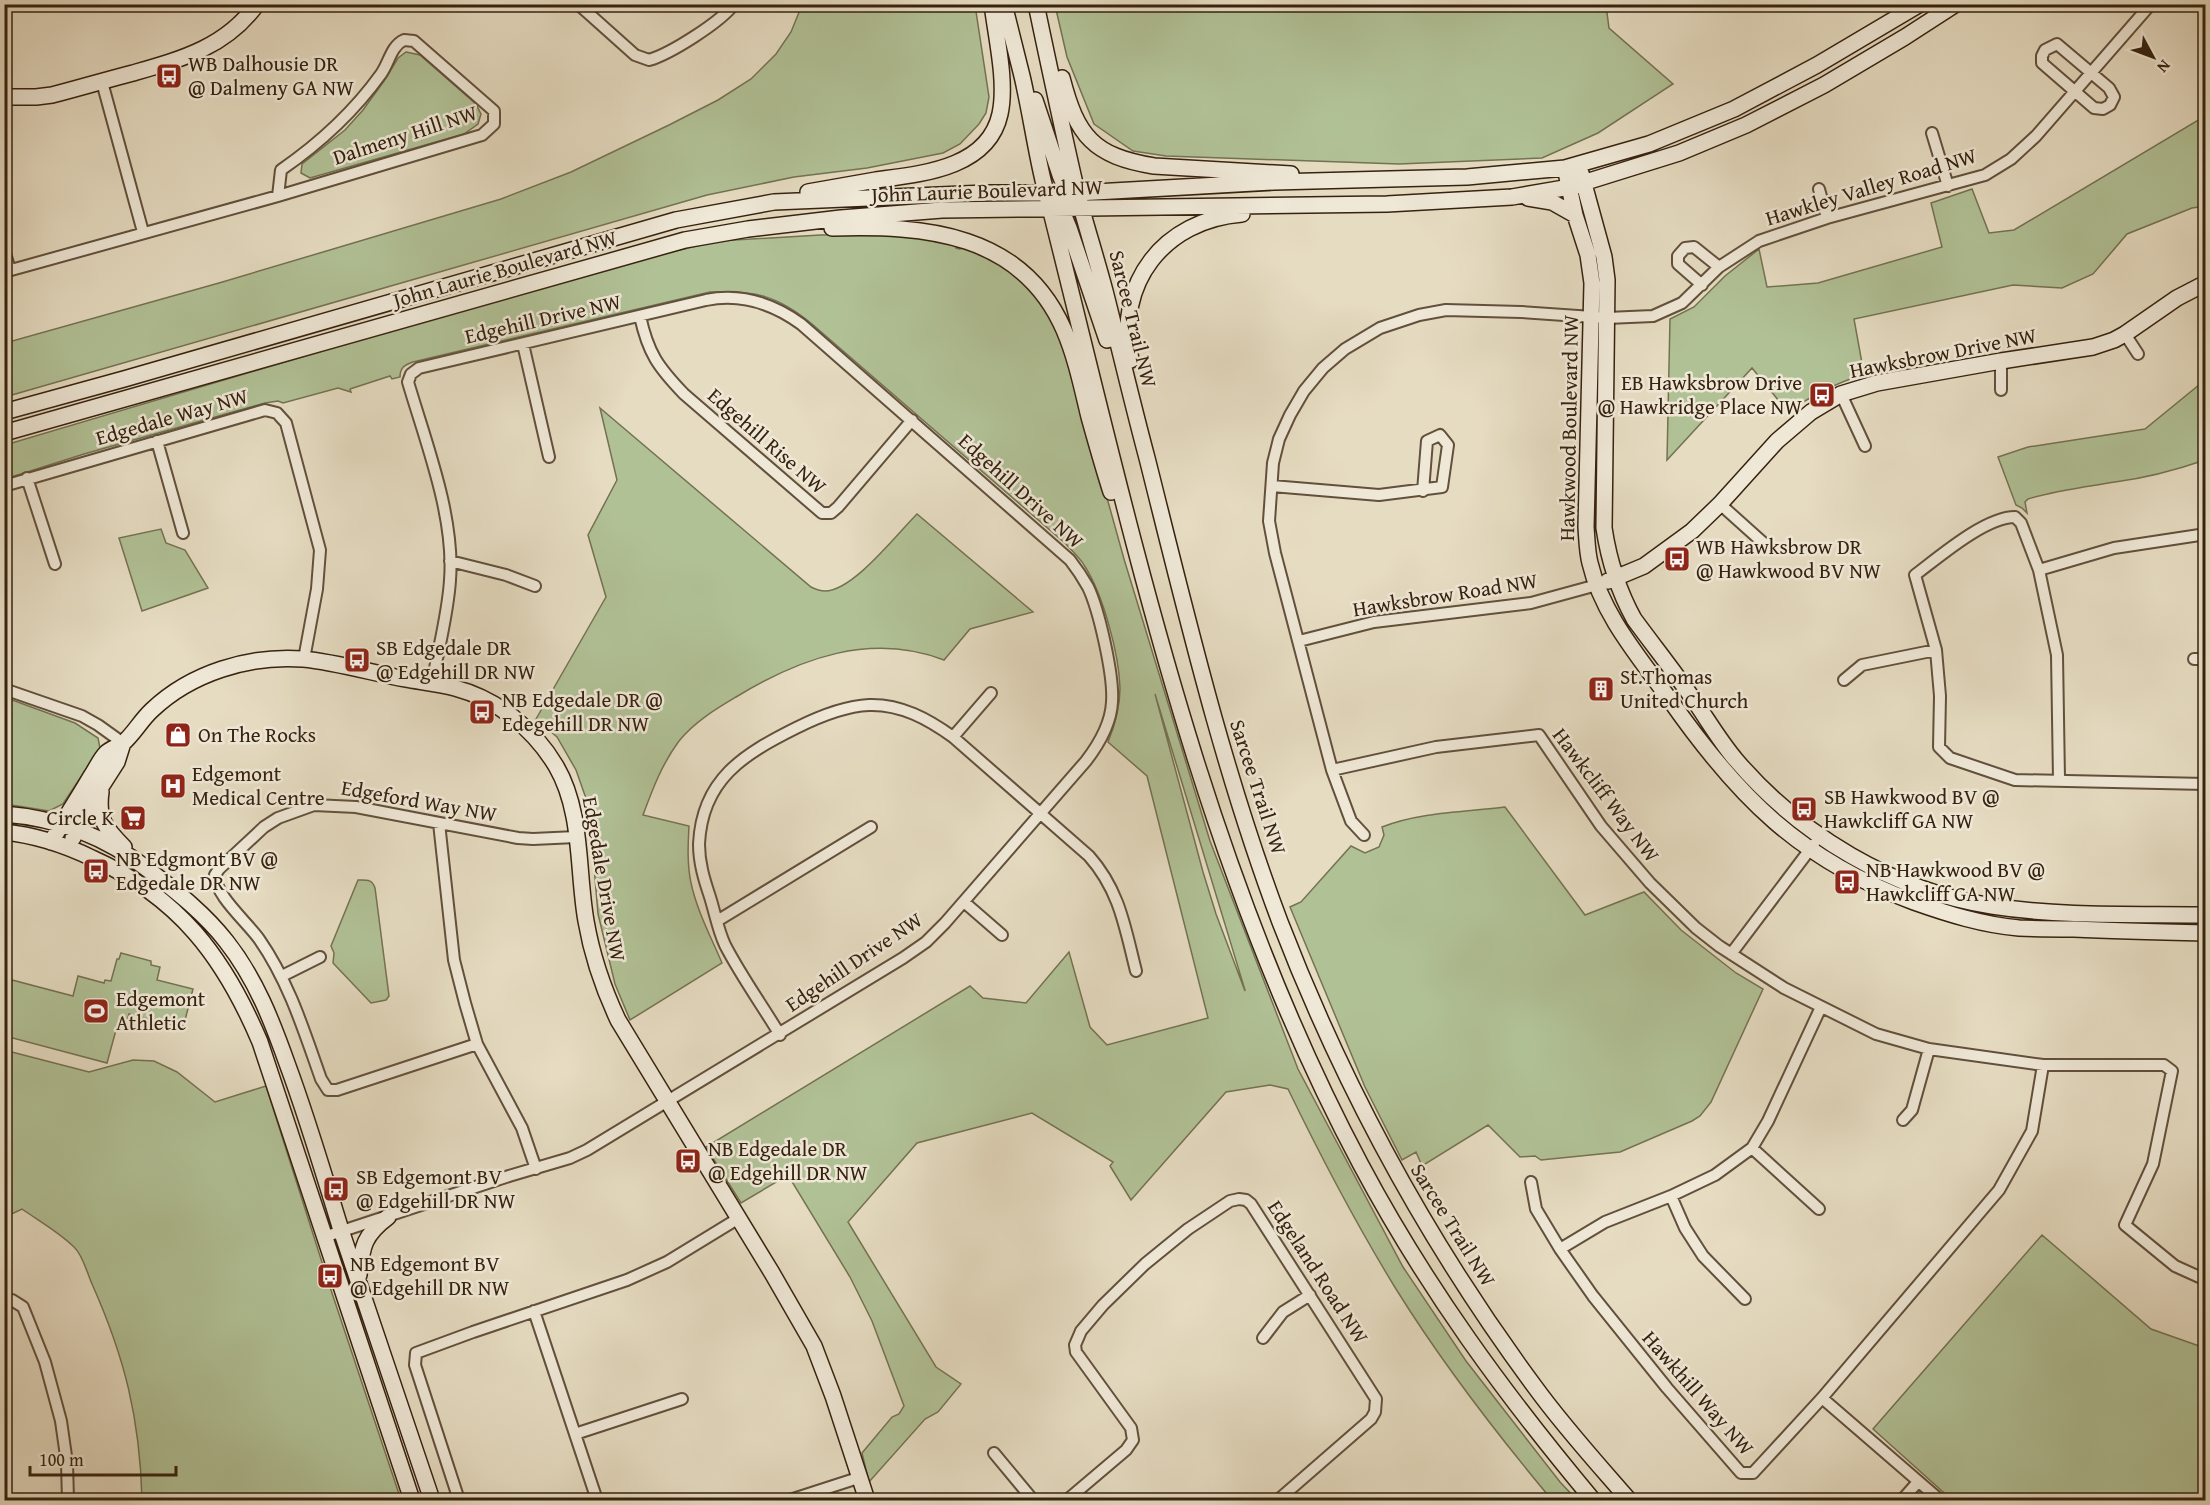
<svg xmlns="http://www.w3.org/2000/svg" width="2210" height="1505" viewBox="0 0 2210 1505" font-family="'Gentium Book Plus',serif">
	<style>
		.green { fill: #b1c196; stroke: #747252; stroke-width: 1.5; fill-rule: evenodd }
		.lines { fill: none; stroke-linecap: round; stroke-linejoin: round }
		.street-casing { stroke: #62503c; stroke-width: 14 }
		.secondary-casing { stroke: #36220f; stroke-width: 18 }
		.street { stroke: #efe8d7; stroke-width: 10 }
		.secondary { stroke: #efe8d7; stroke-width: 15 }
		.labels { text-anchor: middle; stroke-width: 5; stroke-linejoin: round; paint-order: stroke }
		.poi-label { font-size: 21px; fill: #36220f; stroke: #efe8d7; text-anchor: start }
		.street-label { font-size: 21px; fill: #36220f; stroke: #efe8d7 }
	</style>
	<rect width="100%" height="100%" fill="#e6dcc2"/>
	<filter id="stains"><feTurbulence type="fractalNoise" baseFrequency=".00333" numOctaves="4"/><feColorMatrix values="0 0 0 0 .2 0 0 0 0 .09 0 0 0 0 .02 0 0 0 .5 -.17"/></filter>
	<radialGradient id="worn" r=".72"><stop offset=".6" stop-color="#630" stop-opacity="0"/><stop offset="1" stop-color="#630" stop-opacity=".3"/></radialGradient>
	<path class="green" d="M 802,5 L 975,5 L 989,97 L 986,113 L 979,124 L 960,144 L 943,153 L 867,168 L 794,177 L 707,195 L 5,397 L 5,343 L 219,283 L 501,199 L 571,172 L 669,125 L 718,100 L 751,79 L 776,54 L 791,32 Z
		M 1055,5 L 1606,5 L 1609,28 L 1673,84 L 1598,133 L 1542,158 L 1399,164 L 1166,156 L 1133,151 L 1094,124 L 1067,57 Z
		M 406,52 L 420,55 L 476,104 L 481,114 L 478,124 L 464,134 L 310,178 L 301,173 L 302,164 L 345,130 L 363,110 L 384,81 L 398,58 Z
		M 2205,116 L 2205,206 L 2192,208 L 2127,234 L 2093,274 L 2062,288 L 2013,285 L 1854,319 L 1864,374 C 1835,384 1814,394 1788,412 L 1752,368 L 1667,460 L 1670,319 L 1694,307 L 1725,276 L 1759,249 L 1767,287 L 1818,283 L 1942,247 L 1931,203 L 1972,189 L 1989,233 L 2014,230 Z
		M 906,234 L 958,243 L 956,248 L 960,249 L 962,244 L 1002,262 L 1035,293 L 1057,328 L 1072,372 L 1124,559 L 1210,841 L 1298,1069 L 1403,1267 L 1466,1361 L 1560,1482 L 1577,1500 L 1552,1500 C 1496,1433 1442,1363 1396,1289 C 1356,1224 1321,1157 1288,1089 L 1270,1085 L 1226,1092 L 1131,1200 L 1110,1166 L 1113,1162 L 1032,1113 L 917,1143 L 848,1222 L 936,1367 L 961,1384 L 938,1412 L 925,1419 L 869,1482 L 862,1453 L 892,1417 L 899,1414 L 904,1406 L 872,1321 L 850,1277 L 788,1175 L 741,1203 L 706,1147 L 970,986 L 983,998 L 1026,1003 L 1069,952 L 1090,1027 L 1107,1045 L 1208,1018 L 1147,776 L 1108,742 C 1115,725 1120,707 1120,688 C 1119,654 1103,594 1084,565 C 1080,558 1072,551 1066,544 L 812,324 C 777,295 754,290 710,292 L 413,362 C 404,365 400,368 400,377 L 392,379 L 390,376 L 350,389 L 351,392 L 338,388 L 283,403 L 278,401 L 265,403 L 84,454 L 5,479 L 5,445 L 598,269 L 718,241 L 820,235 ZM 1155,694 L 1245,990 L 1245,991 L 1216,914 L 1203,872 Z
		M 2205,380 L 2205,460 C 2176,470 2146,478 2115,482 C 2085,487 2057,490 2028,499 L 2025,502 L 2027,513 L 2022,508 L 2016,505 L 1998,457 L 2028,447 L 2145,429 Z
		M 600,408 L 811,587 C 815,589 820,591 825,591 C 853,591 897,534 917,514 L 1033,612 L 970,629 L 944,660 C 871,632 800,658 736,697 C 716,709 694,722 679,741 C 662,764 653,788 643,815 L 689,826 C 688,845 687,864 691,883 C 697,911 711,937 722,963 L 630,1020 L 615,984 L 598,914 L 589,807 L 576,770 L 557,737 L 536,719 L 606,597 L 588,535 L 617,480 Z
		M 161,529 L 166,543 L 185,550 L 208,588 L 142,611 L 119,538 Z
		M 4,697 L 75,723 L 98,738 L 100,748 L 63,804 L 49,811 L 5,804 Z
		M 1505,807 L 1585,915 L 1644,892 L 1681,930 L 1736,973 L 1763,989 L 1711,1102 L 1700,1116 L 1692,1121 L 1620,1152 L 1541,1160 L 1535,1156 L 1520,1157 L 1488,1125 L 1422,1166 L 1416,1152 L 1402,1160 L 1365,1087 L 1290,907 L 1301,902 L 1351,846 L 1365,853 L 1379,847 L 1384,835 L 1382,827 C 1420,812 1465,812 1505,807 Z
		M 358,880 C 367,880 372,879 375,888 L 389,996 L 386,1000 L 371,1003 L 333,963 L 334,953 L 331,946 Z
		M 121,953 L 151,961 L 151,965 L 160,967 L 157,980 L 193,989 L 183,1028 L 129,1014 L 127,1021 L 119,1019 L 107,1063 L 5,1036 L 5,1008 L 12,980 L 73,996 L 78,976 L 104,983 L 105,980 L 111,981 L 117,959 L 119,959 Z
		M 4,1050 L 89,1072 L 133,1060 L 154,1061 L 177,1072 L 215,1102 L 266,1086 L 327,1278 L 401,1500 L 142,1500 C 140,1419 125,1358 92,1284 C 87,1273 83,1255 74,1247 C 59,1232 39,1221 22,1209 L 5,1217 Z
		M 2042,1235 L 2151,1329 L 2205,1348 L 2205,1500 L 1952,1500 L 1873,1429 Z"/>
	<g class="lines">
		<defs>
			<path id="street" d="M 578,4 L 635,55 L 649,60 C 670,54 721,22 734,4
				M 2203,4 L 2206,9
				M 2057,44 L 2109,88 L 2114,97 L 2110,105 L 2103,109 L 2094,108 L 2042,63 L 2042,56 L 2045,50 Z
				M 102,82 L 143,232
				M 1932,133 L 1948,186
				M 1819,189 L 1827,218
				M 4,250 L 10,270
				M 4,272 L 278,196 L 482,135 L 494,124 L 494,111 L 414,41 L 404,40 C 391,46 389,63 381,74 C 353,113 320,143 281,170 L 278,196
				M 1702,285 L 1678,264 L 1678,256 L 1685,248 L 1694,247 L 1719,267
				M 640,316 C 648,353 658,367 684,394 L 822,513 L 831,513 L 838,507 L 912,420
				M 2125,334 L 2138,354
				M 523,344 L 549,457
				M 2001,361 L 2001,390
				M 1841,394 L 1865,446
				M 157,441 L 183,533
				M 27,478 L 55,564
				M 4,486 L 265,410 L 277,413 L 286,423 L 320,550 L 317,589 L 304,659
				M 1272,486 L 1379,495 L 1442,487 L 1448,445 L 1440,435 L 1427,441 L 1423,491
				M 1720,504 L 1769,548
				M 2206,534 L 2114,548 L 2039,570 L 2021,523 L 2015,517 C 1985,517 1939,557 1915,575 L 1936,650 L 1940,696 L 1939,747 L 1950,758 L 2015,780 L 2206,784
				M 450,561 L 506,575 L 535,586
				M 2039,570 L 2057,655 L 2059,779
				M 1299,641 L 1374,622 L 1531,603 L 1597,585
				M 2194,659 L 2206,659
				M 1844,680 L 1862,665 L 1936,650
				M 4,689 L 82,716 L 98,725 L 123,743
				M 953,737 L 991,693
				M 1332,770 L 1436,747 L 1539,735 L 1601,826 L 1650,883 L 1696,928 L 1719,946 L 1784,988 L 1876,1034 L 1929,1049 L 2043,1065 L 2164,1065 L 2172,1071 L 2153,1164 L 2125,1225 L 2175,1266 L 2206,1280
				M 439,823 L 454,960 L 465,1003 L 477,1044 L 522,1128 L 536,1169
				M 1364,835 L 1351,821 L 1332,770 L 1275,553 L 1269,521 L 1273,463 L 1279,439 L 1290,415 L 1304,391 L 1323,368 L 1345,349 L 1380,328 L 1419,315 L 1446,310 L 1521,312 L 1607,318 L 1653,316 L 1682,303 L 1719,267 L 1759,241 L 1827,218 L 1985,175 L 2011,159 L 2036,136 L 2151,4
				M 964,902 L 1002,935
				M 717,921 L 871,827
				M 1731,954 L 1814,844
				M 282,976 L 320,957
				M 780,1035 C 762,1005 741,976 725,945 C 718,930 715,913 710,897 C 704,879 699,863 699,844 C 702,779 744,754 796,728 C 818,717 844,706 869,705 C 901,704 928,719 953,737 L 1089,856 C 1120,891 1125,928 1136,971
				M 477,1044 L 337,1090 L 328,1090 L 321,1079 C 304,1031 289,982 259,939 C 247,922 215,895 215,875 L 219,869 L 264,827 L 278,818 L 314,805 L 356,807 L 518,838 L 533,839 L 576,837
				M 1903,1120 L 1912,1110 L 1929,1049
				M 1752,1148 L 1819,1209
				M 1531,1182 L 1536,1209 L 1560,1249 L 1593,1296 L 1667,1388 L 1741,1473 L 1753,1473 L 1822,1398 L 1999,1190 L 2032,1131 L 2043,1065
				M 1671,1196 L 1685,1228 L 1703,1256 L 1745,1299
				M 324,1237 L 509,1176 L 570,1158 L 587,1150 L 903,958 L 926,942 L 945,923 L 1086,761 C 1099,744 1111,724 1112,702 C 1114,676 1099,610 1088,587 C 1083,578 1077,569 1070,560 L 801,324 C 772,303 741,293 706,300 L 419,368 L 411,374 L 408,382 C 426,443 455,517 450,580 C 448,614 438,650 432,684
				M 1560,1249 L 1605,1222 L 1671,1196 L 1715,1175 L 1752,1148 L 1768,1121 L 1821,1007
				M 4,1300 L 12,1300 L 23,1307 L 45,1362 L 61,1421 L 67,1463 L 68,1500
				M 534,1311 L 597,1500
				M 1263,1338 L 1283,1312 L 1310,1295
				M 1822,1398 L 1940,1500
				M 575,1434 L 682,1399
				M 994,1453 L 1033,1500
				M 459,1500 L 415,1365 L 416,1353 L 473,1332 L 627,1280 L 667,1262 L 739,1218
				M 790,1500 L 858,1478
				M 1067,1500 L 1126,1450 L 1133,1440 L 1131,1428 L 1076,1352 L 1075,1345 L 1081,1331 L 1103,1305 L 1145,1264 L 1188,1229 L 1230,1201 L 1239,1199 L 1246,1200 L 1251,1204 L 1376,1399 L 1375,1412 L 1371,1419 L 1278,1500
				M 1902,1500 L 1917,1483"/>
			<path id="secondary" d="M 1004,4 C 1010,28 1016,52 1022,76 C 1030,110 1035,146 1043,180 C 1128,514 1197,858 1361,1165 C 1426,1287 1505,1395 1593,1500
				M 1036,4 C 1049,66 1062,127 1076,188 C 1085,223 1096,257 1105,291 C 1119,346 1132,402 1147,458 C 1186,613 1223,771 1280,922 C 1344,1088 1429,1244 1535,1387 C 1564,1427 1597,1463 1629,1500
				M 1062,78 C 1077,136 1093,156 1154,166 L 1291,174
				M 4,97 L 36,97 L 52,95 C 79,88 106,80 133,73 C 182,59 226,47 257,4
				M 1035,100 L 1060,175 L 1071,201
				M 1581,173 L 1604,257 L 1607,280 L 1604,528 C 1609,561 1618,590 1634,619 C 1653,645 1673,670 1691,696 C 1706,717 1719,740 1736,760 C 1800,835 1893,891 1992,906 C 2062,917 2134,914 2206,915
				M 1567,177 L 1575,215 L 1588,255 L 1592,283 L 1586,527 C 1587,539 1587,552 1590,563 C 1602,615 1640,658 1670,700 C 1738,797 1800,860 1914,902 C 1948,914 1983,925 2019,928 C 2037,929 2056,929 2074,929 C 2118,931 2162,932 2206,933
				M 808,192 C 830,188 853,184 876,180 C 920,174 988,169 1000,114 C 1007,82 996,37 992,4
				M 1528,198 L 1552,202 L 1575,215
				M 1058,201 L 1069,228 L 1107,340
				M 832,228 C 925,225 1022,233 1064,330 C 1076,358 1082,388 1089,417 C 1096,442 1103,467 1111,492
				M 1131,360 C 1115,283 1164,220 1242,214
				M 4,412 L 124,379 L 676,220 L 774,202 L 986,193 L 1077,193 L 1274,182 L 1467,177 L 1565,168 L 1649,144 L 1734,109 L 1817,65 L 1920,4
				M 4,433 L 685,240 L 748,229 L 841,218 L 942,210 L 1387,204 L 1512,197 L 1570,187 L 1679,153 L 1746,125 L 1824,85 L 1905,37 L 1956,4
				M 1608,581 L 1644,566 L 1692,531 L 1720,504 L 1777,441 L 1811,412 L 1841,394 L 1877,383 L 2001,361 L 2093,347 L 2114,340 L 2125,334 L 2177,298 L 2206,283
				M 101,792 C 97,819 106,829 124,847
				M 4,814 C 58,818 108,838 150,871 C 178,893 204,913 226,941 C 256,979 272,1021 288,1066 C 308,1120 324,1175 341,1230 C 371,1320 402,1410 432,1500
				M 4,832 C 34,835 65,845 92,858 C 179,897 224,957 260,1042 L 412,1500
				M 73,838 L 80,820 L 117,762 L 123,743
				M 51,842 C 64,820 78,798 91,776 C 96,769 100,759 106,753 C 110,749 117,747 122,744 C 133,735 141,720 152,710 C 191,673 249,655 303,659 C 335,662 373,673 405,679 C 422,682 439,684 455,688 C 497,699 534,729 556,766 C 583,812 577,870 586,921 C 592,956 603,988 618,1020 L 772,1273 L 814,1346 L 833,1396 L 867,1500
				M 359,1275 C 362,1246 364,1235 388,1217"/>
		</defs>
		<use href="#street" class="street-casing"/>
		<use href="#secondary" class="secondary-casing"/>
		<use href="#street" class="street"/>
		<use href="#secondary" class="secondary"/>
	</g>
	<defs>
		<symbol id="bus-square" viewBox="-11 -11 22 22"><rect x="-9" y="-9" width="18" height="18" rx="4" fill="#8f2418" stroke="#efe8d7"/><path d="M-5-6H5V4H4V6H2V4H-2V6H-4V4H-5ZM-3.5-4V0h7V-4ZM-3.5 1.2v1.5H-2V1.2ZM2 1.2v1.5H3.5V1.2Z" fill="#fff"/></symbol>
		<symbol id="building-square" viewBox="-11 -11 22 22"><rect x="-9" y="-9" width="18" height="18" rx="4" fill="#8f2418" stroke="#efe8d7"/><path d="M-4-6H4V6H1V3H-1V6H-4ZM-2.5-4.3h1.7v1.8h-1.7ZM.8-4.3h1.7v1.8H.8ZM-2.5-1h1.7V.8h-1.7ZM.8-1h1.7V.8H.8Z" fill="#fff"/></symbol>
		<symbol id="shop-square" viewBox="-11 -11 22 22"><rect x="-9" y="-9" width="18" height="18" rx="4" fill="#8f2418" stroke="#efe8d7"/><path d="M-5-2.5h2.3a2.7 3.5 0 0 1 5.4 0H5L5.5 6h-11ZM-1.5-2.5h3a1.5 2.3 0 0 0-3 0Z" fill="#fff"/></symbol>
		<symbol id="hospital-square" viewBox="-11 -11 22 22"><rect x="-9" y="-9" width="18" height="18" rx="4" fill="#8f2418" stroke="#efe8d7"/><path d="M-5-5h3v3.5h4V-5h3V5h-3V1.5h-4V5h-3Z" fill="#fff"/></symbol>
		<symbol id="supermarket-square" viewBox="-11 -11 22 22"><rect x="-9" y="-9" width="18" height="18" rx="4" fill="#8f2418" stroke="#efe8d7"/><path d="M-6-5.5h2.5l.6 2H6L4.5 2H-2.5L-4.4-4H-6ZM-1.5 3.2a1.3 1.3 0 1 0 .1 0ZM3 3.2a1.3 1.3 0 1 0 .1 0Z" fill="#fff"/></symbol>
		<symbol id="stadium-square" viewBox="-11 -11 22 22"><rect x="-9" y="-9" width="18" height="18" rx="4" fill="#8f2418" stroke="#efe8d7"/><path d="M0-5a6.5 5 0 1 0 0 10a6.5 5 0 1 0 0-10ZM-3.5-1.8h7v3.6h-7Z" fill="#fff"/></symbol>
	</defs>
	<g fill-rule="evenodd">
		<use href="#bus-square" x="154" y="61" width="30" height="30"/>
		<use href="#bus-square" x="1807" y="380" width="30" height="30"/>
		<use href="#bus-square" x="1662" y="544" width="30" height="30"/>
		<use href="#bus-square" x="342" y="645" width="30" height="30"/>
		<use href="#building-square" x="1586" y="674" width="30" height="30"/>
		<use href="#bus-square" x="467" y="697" width="30" height="30"/>
		<use href="#shop-square" x="163" y="720" width="30" height="30"/>
		<use href="#hospital-square" x="158" y="771" width="30" height="30"/>
		<use href="#bus-square" x="1789" y="794" width="30" height="30"/>
		<use href="#supermarket-square" x="118" y="803" width="30" height="30"/>
		<use href="#bus-square" x="81" y="856" width="30" height="30"/>
		<use href="#bus-square" x="1832" y="867" width="30" height="30"/>
		<use href="#stadium-square" x="81" y="996" width="30" height="30"/>
		<use href="#bus-square" x="673" y="1146" width="30" height="30"/>
		<use href="#bus-square" x="321" y="1174" width="30" height="30"/>
		<use href="#bus-square" x="315" y="1261" width="30" height="30"/>
	</g>
	<g class="labels">
		<g class="poi-label">
			<text x="188" y="71">WB Dalhousie DR<tspan x="188" dy="24">@ Dalmeny GA NW</tspan></text>
			<text x="1802" y="390" text-anchor="end">EB Hawksbrow Drive<tspan x="1802" dy="24">@ Hawkridge Place NW</tspan></text>
			<text x="1696" y="554">WB Hawksbrow DR<tspan x="1696" dy="24">@ Hawkwood BV NW</tspan></text>
			<text x="376" y="655">SB Edgedale DR<tspan x="376" dy="24">@ Edgehill DR NW</tspan></text>
			<text x="1620" y="684">St.Thomas<tspan x="1620" dy="24">United Church</tspan></text>
			<text x="502" y="707">NB Edgedale DR @<tspan x="502" dy="24">Edegehill DR NW</tspan></text>
			<text x="198" y="742">On The Rocks</text>
			<text x="192" y="781">Edgemont<tspan x="192" dy="24">Medical Centre</tspan></text>
			<text x="1824" y="804">SB Hawkwood BV @<tspan x="1824" dy="24">Hawkcliff GA NW</tspan></text>
			<text x="114" y="825" text-anchor="end">Circle K</text>
			<text x="116" y="866">NB Edgmont BV @<tspan x="116" dy="24">Edgedale DR NW</tspan></text>
			<text x="1866" y="877">NB Hawkwood BV @<tspan x="1866" dy="24">Hawkcliff GA NW</tspan></text>
			<text x="116" y="1006">Edgemont<tspan x="116" dy="24">Athletic</tspan></text>
			<text x="708" y="1156">NB Edgedale DR<tspan x="708" dy="24">@ Edgehill DR NW</tspan></text>
			<text x="356" y="1184">SB Edgemont BV<tspan x="356" dy="24">@ Edgehill DR NW</tspan></text>
			<text x="350" y="1271">NB Edgemont BV<tspan x="350" dy="24">@ Edgehill DR NW</tspan></text>
		</g>
		<g class="street-label">
			<text transform="translate(405 135) rotate(-18)" y="7">Dalmeny Hill NW</text>
			<text transform="translate(1871 187) rotate(-17)" y="7">Hawkley Valley Road NW</text>
			<text transform="translate(987 191) rotate(-2)" y="7">John Laurie Boulevard NW</text>
			<text transform="translate(505 269) rotate(-16)" y="7">John Laurie Boulevard NW</text>
			<text transform="translate(543 319) rotate(-13)" y="7">Edgehill Drive NW</text>
			<text transform="translate(1133 319) rotate(76)" y="7">Sarcee Trail NW</text>
			<text transform="translate(1943 353) rotate(-11)" y="7">Hawksbrow Drive NW</text>
			<text transform="translate(172 417) rotate(-16)" y="7">Edgedale Way NW</text>
			<text transform="translate(1569 428) rotate(-89)" y="7">Hawkwood Boulevard NW</text>
			<text transform="translate(767 441) rotate(41)" y="7">Edgehill Rise NW</text>
			<text transform="translate(1021 491) rotate(42)" y="7">Edgehill Drive NW</text>
			<text transform="translate(1445 595) rotate(-9)" y="7">Hawksbrow Road NW</text>
			<text transform="translate(1258 787) rotate(72)" y="7">Sarcee Trail NW</text>
			<text transform="translate(1606 795) rotate(53)" y="7">Hawkcliff Way NW</text>
			<text transform="translate(419 801) rotate(10)" y="7">Edgeford Way NW</text>
			<text transform="translate(604 879) rotate(80)" y="7">Edgedale Drive NW</text>
			<text transform="translate(854 962) rotate(-34)" y="7">Edgehill Drive NW</text>
			<text transform="translate(1453 1225) rotate(58)" y="7">Sarcee Trail NW</text>
			<text transform="translate(1318 1272) rotate(57)" y="7">Edgeland Road NW</text>
			<text transform="translate(1698 1393) rotate(49)" y="7">Hawkhill Way NW</text>
		</g>
	</g>
	<rect width="2210" height="1505" fill="none" stroke="#e6dcc2" stroke-width="24"/>
	<rect x="6" y="6" width="2198" height="1493" fill="none" stroke="#36220f" stroke-width="3"/>
	<rect x="12" y="12" width="2186" height="1481" fill="none" stroke="#36220f" stroke-width="1.5"/>
	<g transform="translate(2153 57) rotate(131)" stroke="#efe8d7" stroke-width="4.5" paint-order="stroke">
	<path d="M0-4.5L10 22L0 15L-10 22Z" fill="#36220f"/>
	<text y="-9" font-size="16" font-weight="bold" text-anchor="middle" fill="#36220f">N</text>
	</g>
	<path d="M30 1466v9h146v-9" fill="none" stroke="#36220f" stroke-width="3"/>
	<text x="39" y="1466" font-size="18" fill="#36220f" stroke="#efe8d7" stroke-width="4.5" paint-order="stroke">100 m</text>
	<rect width="100%" height="100%" filter="url(#stains)"/>
	<rect width="100%" height="100%" fill="url(#worn)"/>
</svg>
